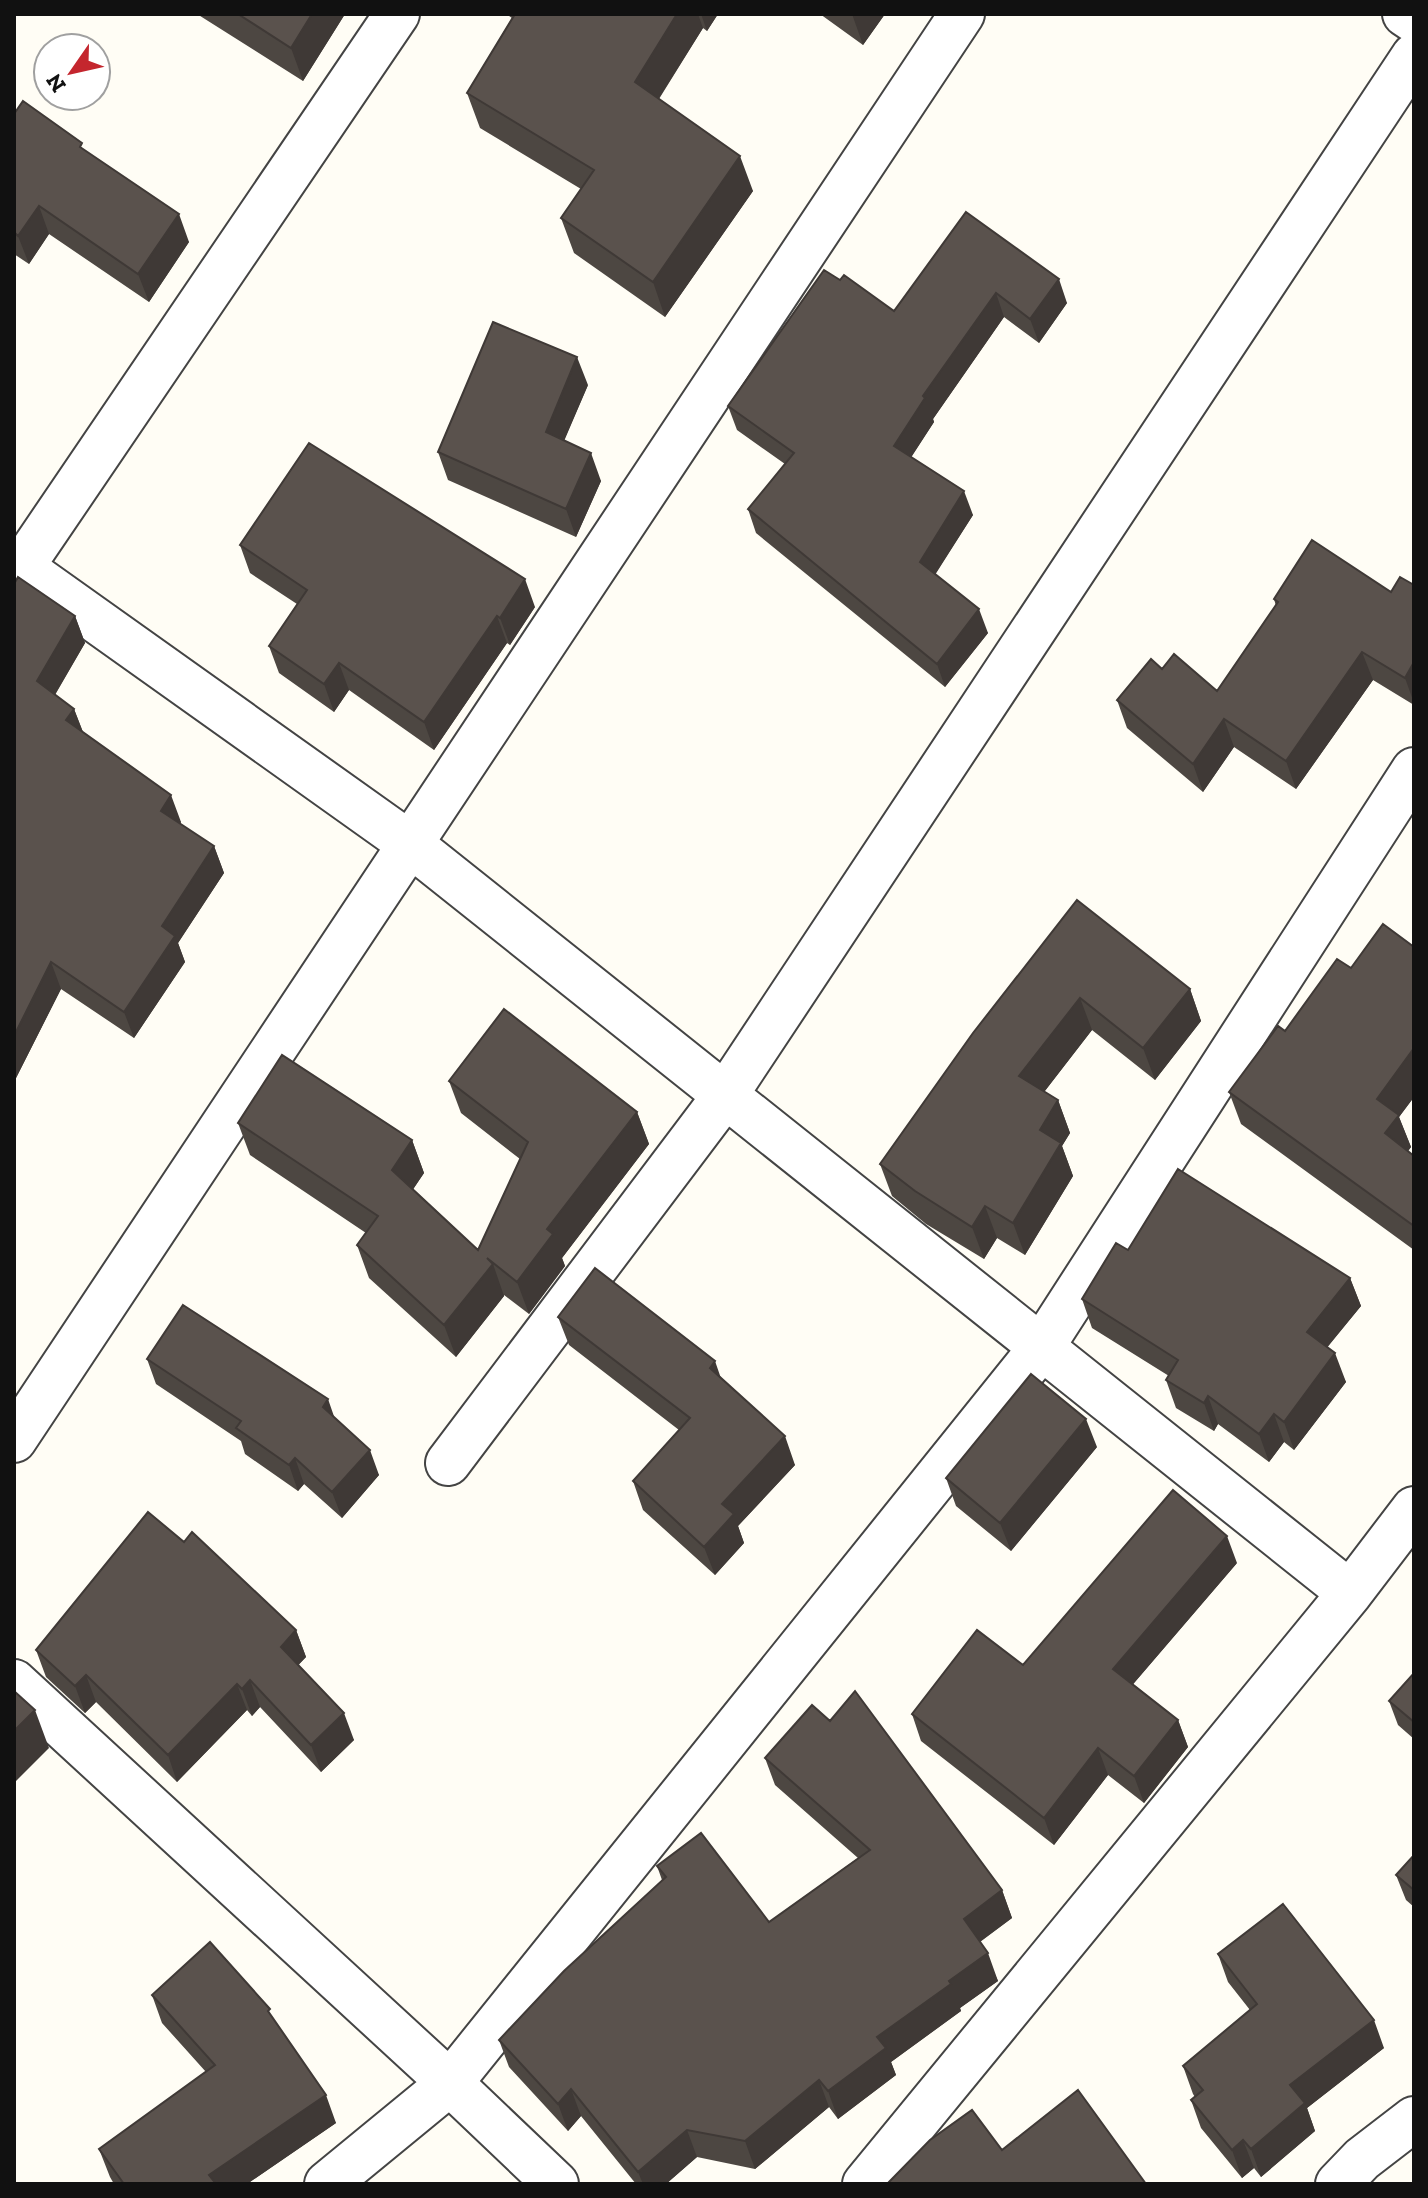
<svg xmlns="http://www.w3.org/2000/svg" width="1428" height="2198" viewBox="0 0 1428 2198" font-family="'Zilla Slab',serif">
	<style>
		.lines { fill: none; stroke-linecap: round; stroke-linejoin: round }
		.street-casing { stroke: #444; stroke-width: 48 }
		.street { stroke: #fff; stroke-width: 44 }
		.wall { fill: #4d4742 }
		.shaded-wall { fill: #3f3936 }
		.building { fill: #5a524d; stroke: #3f3936; stroke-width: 2 }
	</style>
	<rect width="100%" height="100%" fill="#fffdf5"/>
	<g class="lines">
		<defs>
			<path id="street" d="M 1405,14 L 1414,20
				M 14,562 L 410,844 L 1350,1593
				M 14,578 L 397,14
				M 14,1440 L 962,14
				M 448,1463 L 724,1097 L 1414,56
				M 14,1682 L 450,2083 L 556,2184
				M 327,2184 L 450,2083 L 1041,1348 L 1414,770
				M 865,2184 L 1350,1593 L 1414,1509
				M 1338,2184 L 1362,2159 L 1414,2119"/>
		</defs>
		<use href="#street" class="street-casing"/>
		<use href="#street" class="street"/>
	</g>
	<path class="wall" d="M 197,14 L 345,14 L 303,81 Z
		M 506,14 L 718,14 L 707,31 L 703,28 L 659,99 L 753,191 L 665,317 L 574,253 L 561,218 L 581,189 L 480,128 L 467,93 L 512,18 Z
		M 820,14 L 885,14 L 863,45 Z
		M 14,114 L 85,151 L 189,242 L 149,302 L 49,234 L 29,264 L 14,254 Z
		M 966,212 L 1067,303 L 1039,343 L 1004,317 L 933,419 L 934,422 L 911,457 L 973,515 L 935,574 L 988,633 L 945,687 L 756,533 L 748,509 L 785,464 L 737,430 L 728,406 L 894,311 Z
		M 588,385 L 564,440 L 601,481 L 576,537 L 448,480 L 438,452 Z
		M 240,545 L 535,607 L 510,645 L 507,643 L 434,750 L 349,690 L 334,712 L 279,673 L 269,646 L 297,604 L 250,573 Z
		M 14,584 L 75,616 L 85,643 L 55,695 L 74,709 L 83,732 L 181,822 L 180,824 L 214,846 L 224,873 L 178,943 L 185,962 L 134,1038 L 61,989 L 14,1082 Z
		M 1414,585 L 1414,705 L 1373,680 L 1296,789 L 1234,747 L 1203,792 L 1127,728 L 1117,700 L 1162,669 L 1217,691 L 1276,606 L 1274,599 L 1391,592 Z
		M 1077,900 L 1190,989 L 1201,1021 L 1155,1080 L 1092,1030 L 1044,1092 L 1058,1100 L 1070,1133 L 1062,1146 L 1073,1176 L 1025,1255 L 997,1238 L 984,1259 L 926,1224 L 892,1196 L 880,1164 Z
		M 1414,947 L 1414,1097 L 1399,1117 L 1411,1147 L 1408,1151 L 1414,1156 L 1414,1250 L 1241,1124 L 1229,1092 L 1285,1031 L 1351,968 Z
		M 449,1081 L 637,1112 L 649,1144 L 562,1258 L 565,1266 L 529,1314 L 504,1295 L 504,1296 L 456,1357 L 369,1278 L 357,1245 L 366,1233 L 250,1155 L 238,1123 L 412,1140 L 424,1173 L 413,1189 L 478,1250 L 520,1159 L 461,1113 Z
		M 1128,1250 L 1350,1278 L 1361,1306 L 1327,1347 L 1346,1382 L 1294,1450 L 1284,1442 L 1269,1462 L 1218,1424 L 1214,1431 L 1176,1408 L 1166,1380 L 1169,1376 L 1092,1328 L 1082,1299 Z
		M 558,1317 L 720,1377 L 795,1465 L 738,1526 L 744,1543 L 715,1575 L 643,1510 L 633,1481 L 679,1430 L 569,1345 Z
		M 147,1359 L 335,1418 L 379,1475 L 342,1518 L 304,1484 L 298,1491 L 245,1454 L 241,1441 L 156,1384 Z
		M 1097,1447 L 1011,1551 L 956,1506 L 946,1478 Z
		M 184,1542 L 296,1630 L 306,1657 L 298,1665 L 354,1740 L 321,1772 L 260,1707 L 252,1716 L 247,1710 L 177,1782 L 96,1702 L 85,1713 L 46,1677 L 36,1650 Z
		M 1237,1563 L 1133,1684 L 1178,1720 L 1188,1747 L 1144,1803 L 1108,1775 L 1054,1845 L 921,1741 L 912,1714 L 1023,1665 Z
		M 1414,1673 L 1414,1739 L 1398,1725 L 1389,1701 Z
		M 765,1758 L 1002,1890 L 1012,1918 L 980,1942 L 998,1981 L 960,2008 L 961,2011 L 891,2062 L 896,2075 L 838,2119 L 829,2107 L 755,2169 L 697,2157 L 666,2184 L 636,2184 L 581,2116 L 568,2131 L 509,2067 L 499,2040 L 662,1880 L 657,1866 L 769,1922 L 858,1858 L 775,1785 Z
		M 1414,1855 L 1414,1907 L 1406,1900 L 1396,1875 Z
		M 1218,1954 L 1384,2048 L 1307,2108 L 1315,2131 L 1261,2177 L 1254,2168 L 1242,2178 L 1201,2128 L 1191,2100 L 1195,2097 L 1193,2094 L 1183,2066 L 1250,2010 L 1228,1982 Z
		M 152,1995 L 274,2020 L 336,2123 L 247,2184 L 114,2184 L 110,2177 L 99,2149 L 206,2072 L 162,2023 Z"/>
	<path class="shaded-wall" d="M 312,14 L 345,14 L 303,81 L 291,48 Z
		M 677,14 L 698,14 L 703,28 L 647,117 L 635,82 Z
		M 701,14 L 718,14 L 707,31 Z
		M 852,14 L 885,14 L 863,45 Z
		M 740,156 L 753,191 L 665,317 L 653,282 Z
		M 39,206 L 49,234 L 29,264 L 18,236 Z
		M 179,214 L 189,242 L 149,302 L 138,274 Z
		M 1059,279 L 1067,303 L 1039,343 L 1030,319 Z
		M 996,293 L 1004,317 L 933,419 L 934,422 L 903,470 L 894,446 L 923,396 Z
		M 577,357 L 588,385 L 556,460 L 546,432 Z
		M 591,453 L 601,481 L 576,537 L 566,509 Z
		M 964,491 L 973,515 L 928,586 L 920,562 Z
		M 525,579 L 535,607 L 510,645 L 500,618 Z
		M 979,609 L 988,633 L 945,687 L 937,664 Z
		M 75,616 L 85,643 L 47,708 L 37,681 Z
		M 497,616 L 507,643 L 434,750 L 424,722 Z
		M 1362,652 L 1373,680 L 1296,789 L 1286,761 Z
		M 1414,662 L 1414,703 L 1405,678 Z
		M 339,663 L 349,690 L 334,712 L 324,684 Z
		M 74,709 L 84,735 L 66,720 Z
		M 1224,719 L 1234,747 L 1203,792 L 1193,764 Z
		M 171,795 L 181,822 L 170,838 L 161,811 Z
		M 214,846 L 224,873 L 178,943 L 185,962 L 134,1038 L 124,1012 L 162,926 Z
		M 51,962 L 61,989 L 14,1082 L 14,1036 Z
		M 1190,989 L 1201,1021 L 1155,1080 L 1143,1048 Z
		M 1080,998 L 1092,1030 L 1031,1109 L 1019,1076 Z
		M 1414,1048 L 1414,1097 L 1399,1117 L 1411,1147 L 1397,1166 L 1385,1133 L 1377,1099 Z
		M 1058,1100 L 1070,1133 L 1062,1146 L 1073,1176 L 1025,1255 L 1013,1223 L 1040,1130 Z
		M 637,1112 L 649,1144 L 562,1258 L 565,1266 L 529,1314 L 517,1282 L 547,1229 Z
		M 412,1140 L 424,1173 L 404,1203 L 392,1170 Z
		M 985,1206 L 997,1238 L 984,1259 L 972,1227 Z
		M 493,1264 L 504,1296 L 456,1357 L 444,1325 Z
		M 1350,1278 L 1361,1306 L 1317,1360 L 1307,1332 Z
		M 1335,1353 L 1346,1382 L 1294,1450 L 1284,1422 Z
		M 715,1361 L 725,1390 L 710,1368 Z
		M 1208,1396 L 1218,1424 L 1214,1431 L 1204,1403 Z
		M 328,1399 L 337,1425 L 323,1407 Z
		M 1274,1414 L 1284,1442 L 1269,1462 L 1259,1434 Z
		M 1086,1419 L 1097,1447 L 1011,1551 L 1000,1523 Z
		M 785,1436 L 795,1465 L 738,1526 L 744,1543 L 715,1575 L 704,1547 L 722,1504 Z
		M 370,1450 L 379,1475 L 342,1518 L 332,1492 Z
		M 295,1458 L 304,1484 L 298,1491 L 289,1465 Z
		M 1227,1536 L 1237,1563 L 1123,1696 L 1113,1669 Z
		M 296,1630 L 306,1657 L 290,1674 L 281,1647 Z
		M 86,1675 L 96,1702 L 85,1713 L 75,1686 Z
		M 250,1680 L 260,1707 L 252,1716 L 242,1689 Z
		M 237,1684 L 247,1710 L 177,1782 L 168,1755 Z
		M 35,1710 L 49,1748 L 14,1783 L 14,1731 Z
		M 344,1713 L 354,1740 L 321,1772 L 311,1745 Z
		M 1178,1720 L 1188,1747 L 1144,1803 L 1134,1776 Z
		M 1098,1748 L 1108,1775 L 1054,1845 L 1044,1818 Z
		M 1002,1890 L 1012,1918 L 974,1946 L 964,1919 Z
		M 988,1953 L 998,1981 L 960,2008 L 961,2011 L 891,2062 L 896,2075 L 838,2119 L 828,2091 L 877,2037 L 949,1981 Z
		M 1374,2020 L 1384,2048 L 1307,2108 L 1315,2131 L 1261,2177 L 1251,2149 L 1290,2085 Z
		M 819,2080 L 829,2107 L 755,2169 L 745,2141 Z
		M 571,2089 L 581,2116 L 568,2131 L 558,2104 Z
		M 326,2095 L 336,2123 L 247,2184 L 212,2184 L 209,2175 Z
		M 687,2130 L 697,2157 L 666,2184 L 643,2184 L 638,2172 Z
		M 1243,2140 L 1254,2168 L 1242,2178 L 1232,2150 Z"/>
	<path class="building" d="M 238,14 L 312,14 L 291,48 Z
		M 515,14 L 677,14 L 635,82 L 740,156 L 653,282 L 561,218 L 594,170 L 467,93 Z
		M 23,101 L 82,143 L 80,147 L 179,214 L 138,274 L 39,206 L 18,236 L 14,232 L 14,114 Z
		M 966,212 L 1059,279 L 1030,319 L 996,293 L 923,396 L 925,398 L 894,446 L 964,491 L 920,562 L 979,609 L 937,664 L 748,509 L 794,453 L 728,406 L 824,270 L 840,280 L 844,275 L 894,311 Z
		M 493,322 L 577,357 L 546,432 L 591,453 L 566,509 L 438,452 Z
		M 309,443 L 525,579 L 500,618 L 497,616 L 424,722 L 339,663 L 324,684 L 269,646 L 307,590 L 240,545 Z
		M 1312,540 L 1391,592 L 1400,577 L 1414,585 L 1414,662 L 1405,678 L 1362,652 L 1286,761 L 1224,719 L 1193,764 L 1117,700 L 1151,659 L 1162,669 L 1174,654 L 1217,691 L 1278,602 L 1274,599 Z
		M 18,577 L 75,616 L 37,681 L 74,709 L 66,720 L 171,795 L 161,811 L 214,846 L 162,926 L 175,936 L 124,1012 L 51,962 L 14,1036 L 14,584 Z
		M 1077,900 L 1190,989 L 1143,1048 L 1080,998 L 1019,1076 L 1058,1100 L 1040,1130 L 1061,1143 L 1013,1223 L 985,1206 L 972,1227 L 915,1191 L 880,1164 L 973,1033 Z
		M 1383,924 L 1414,947 L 1414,1048 L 1377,1099 L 1399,1115 L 1385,1133 L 1414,1156 L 1414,1226 L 1229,1092 L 1278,1026 L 1285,1031 L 1337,959 L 1351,968 Z
		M 504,1009 L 637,1112 L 547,1229 L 553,1234 L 517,1282 L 487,1258 L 493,1264 L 444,1325 L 357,1245 L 378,1216 L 238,1123 L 282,1055 L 412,1140 L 392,1170 L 478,1250 L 528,1142 L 449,1081 Z
		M 1178,1169 L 1350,1278 L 1307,1332 L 1335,1353 L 1284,1422 L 1274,1414 L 1259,1434 L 1208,1396 L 1204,1403 L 1166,1380 L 1178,1360 L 1082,1299 L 1116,1243 L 1128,1250 Z
		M 595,1268 L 715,1361 L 710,1368 L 785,1436 L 722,1504 L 734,1514 L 704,1547 L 633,1481 L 690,1418 L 558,1317 Z
		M 183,1305 L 328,1399 L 323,1407 L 370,1450 L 332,1492 L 295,1458 L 289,1465 L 236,1428 L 241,1421 L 147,1359 Z
		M 1031,1374 L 1086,1419 L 1000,1523 L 946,1478 Z
		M 1173,1490 L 1227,1536 L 1113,1669 L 1178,1720 L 1134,1776 L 1098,1748 L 1044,1818 L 912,1714 L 977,1630 L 1023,1665 Z
		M 148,1512 L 184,1542 L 192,1532 L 296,1630 L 281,1647 L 344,1713 L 311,1745 L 250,1680 L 242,1689 L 237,1684 L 168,1755 L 86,1675 L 75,1686 L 36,1650 Z
		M 1414,1673 L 1414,1722 L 1389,1701 Z
		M 14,1691 L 35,1710 L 14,1731 Z
		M 855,1691 L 1002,1890 L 964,1919 L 988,1953 L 949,1981 L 951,1984 L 877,2037 L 886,2048 L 828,2091 L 819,2080 L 745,2141 L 687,2130 L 638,2172 L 571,2089 L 558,2104 L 499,2040 L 564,1971 L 666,1877 L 657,1866 L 701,1833 L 769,1922 L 870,1850 L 765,1758 L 812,1705 L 830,1721 Z
		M 1414,1855 L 1414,1890 L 1396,1875 Z
		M 1283,1904 L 1374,2020 L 1290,2085 L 1305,2103 L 1251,2149 L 1243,2140 L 1232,2150 L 1191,2100 L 1203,2090 L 1183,2066 L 1257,2004 L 1218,1954 Z
		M 210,1942 L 270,2009 L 268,2011 L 326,2095 L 209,2175 L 216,2184 L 124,2184 L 99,2149 L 215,2065 L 152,1995 Z
		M 1078,2090 L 1146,2184 L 887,2184 L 930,2140 L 972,2110 L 1002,2150 Z"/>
	<rect width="1428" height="2198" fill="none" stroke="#111111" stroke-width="32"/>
	<g transform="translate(72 72) rotate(236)"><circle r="38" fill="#ffffff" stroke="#a0a0a0" stroke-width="2"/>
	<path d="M0-6L14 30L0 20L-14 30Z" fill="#c4262e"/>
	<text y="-12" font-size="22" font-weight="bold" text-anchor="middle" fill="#111111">N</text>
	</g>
</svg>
